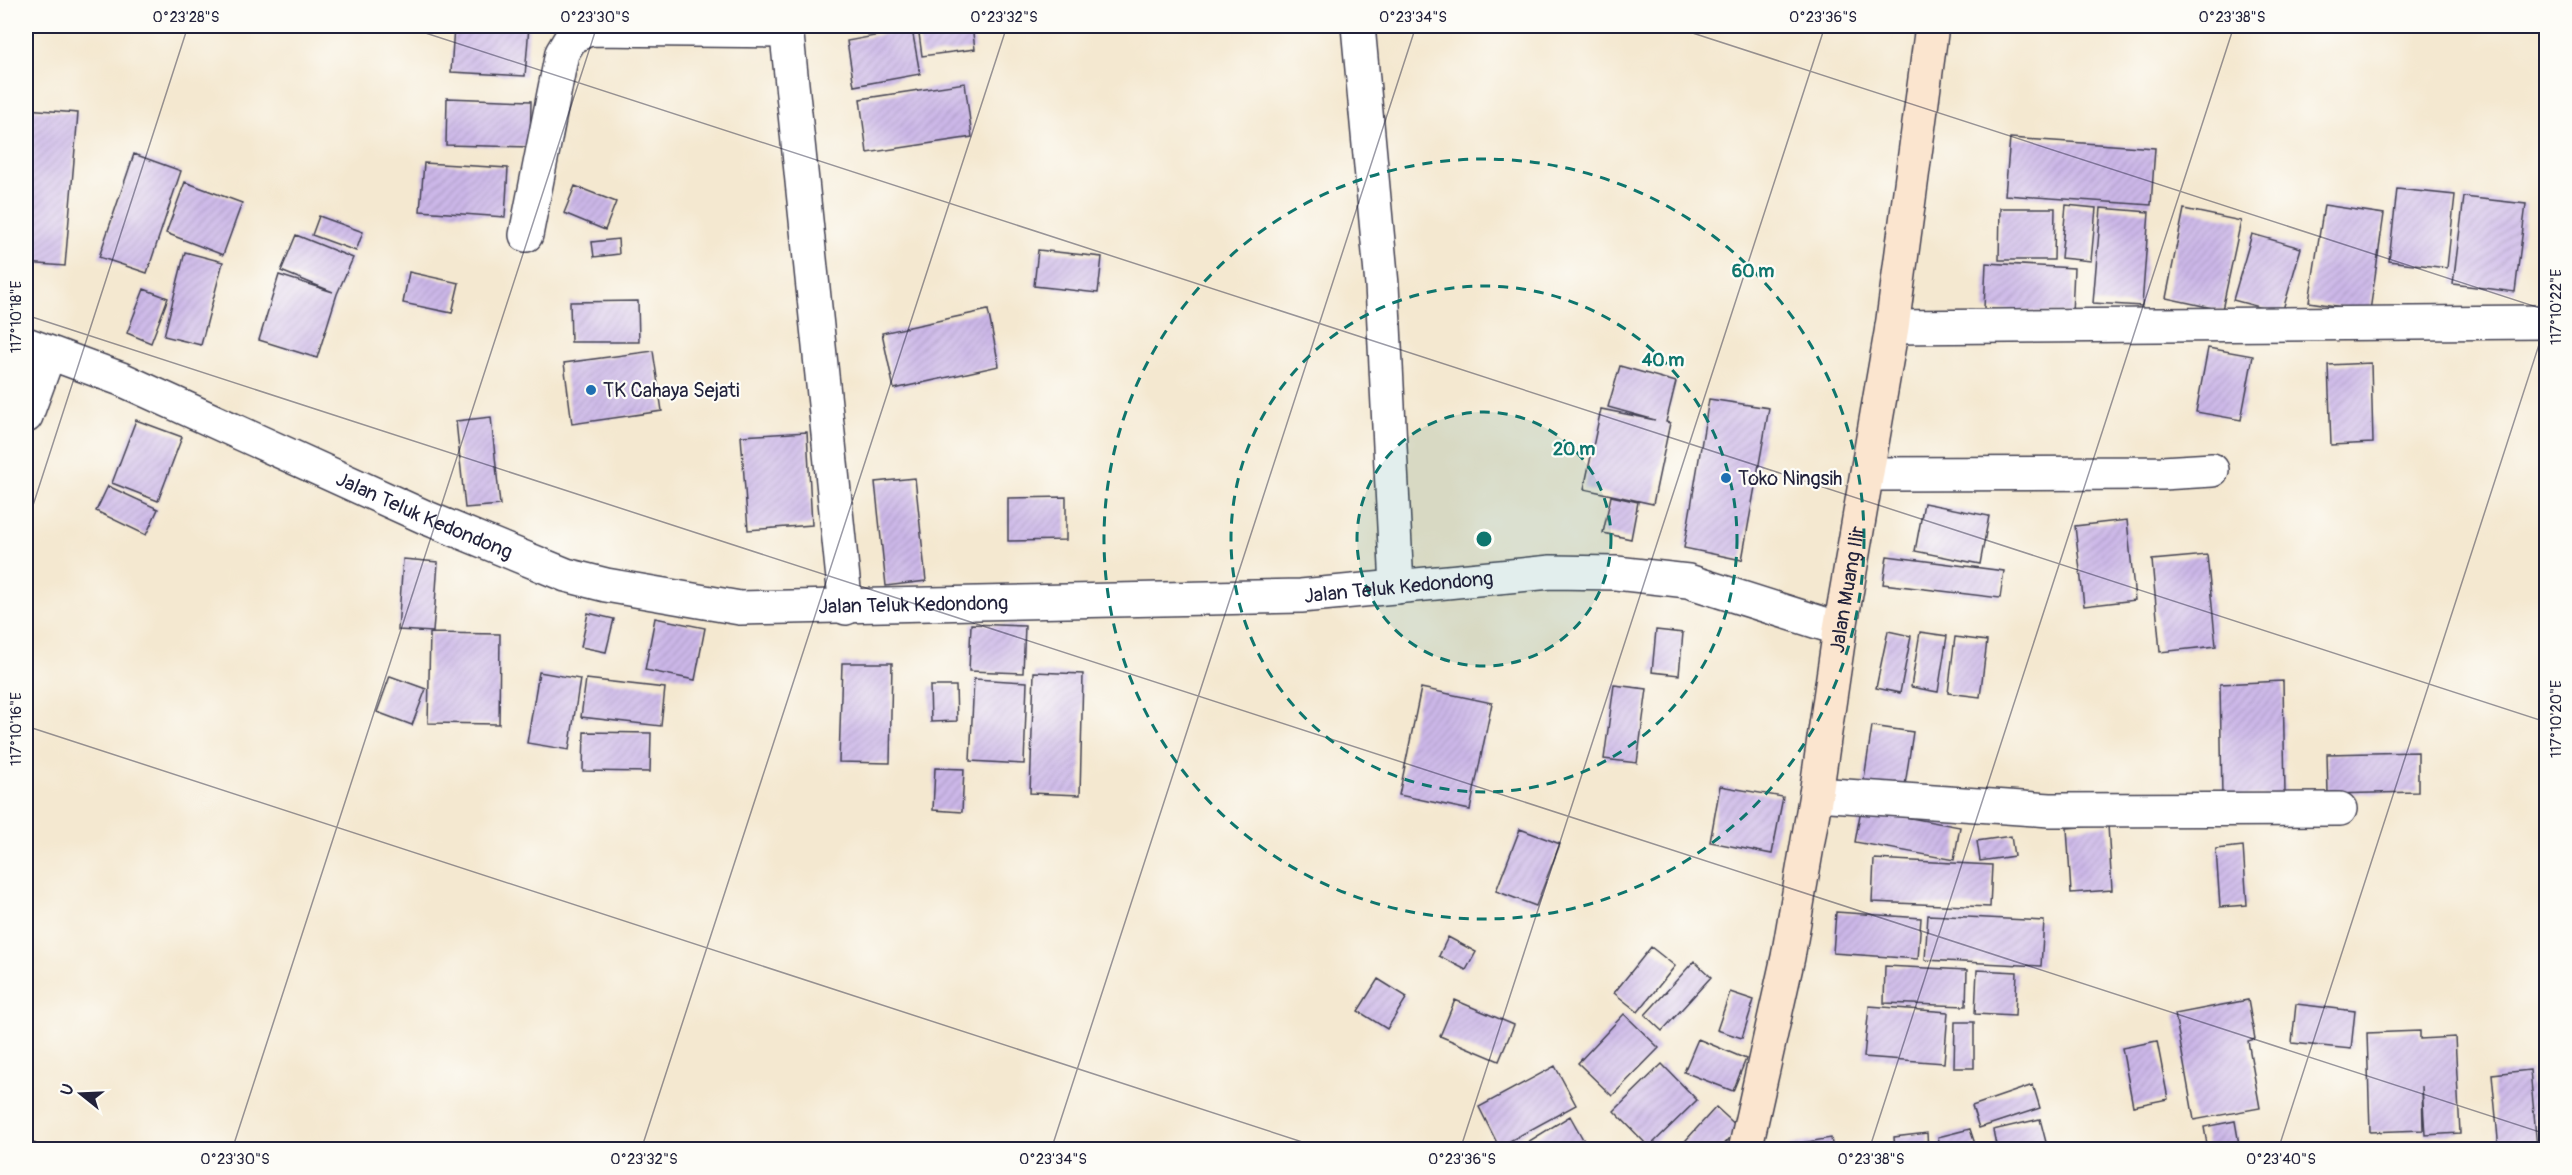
<svg xmlns="http://www.w3.org/2000/svg" width="2572" height="1175" viewBox="0 0 2572 1175" font-family="Pangolin,sans-serif">
	<style>
		.building { fill: url(#building-hatch) }
		.lines { fill: none; stroke-linecap: round; stroke-linejoin: round }
		.minor-casing { stroke: #424051; stroke-width: 36 }
		.secondary-casing { stroke: #424051; stroke-width: 36 }
		.minor { stroke: #fff; stroke-width: 33 }
		.secondary { stroke: #fbe5cf; stroke-width: 33 }
		.ticks { fill: none; stroke: #22223b; stroke-width: 1.5; stroke-opacity: 0.45 }
		.ring { fill: none; stroke: #0f766e; stroke-width: 3; stroke-dasharray: 10 8 }
		.poi-dot { fill: #1f6fb2; stroke: #fdfcf7; stroke-width: 2 }
		.labels { text-anchor: middle; stroke-width: 4.5; stroke-linejoin: round; paint-order: stroke }
		.poi-label { font-size: 20px; fill: #22223b; stroke: #fdfcf7; text-anchor: start }
		.street-label { font-size: 20px; fill: #22223b; stroke: #fdfcf7 }
		.centre { fill: #0f766e; stroke: #fdfcf7; stroke-width: 3 }
		.ring-label { font-size: 18px; text-anchor: middle; font-weight: bold; fill: #0f766e; stroke: #fdfcf7; stroke-width: 4.5; stroke-linejoin: round; paint-order: stroke }
		.neatline { fill: none; stroke: #22223b; stroke-width: 2 }
		.ticks-label { font-size: 15px; text-anchor: middle; fill: #22223b }
	</style>
	<defs>
		<pattern id="building-hatch" width="6" height="6" patternUnits="userSpaceOnUse" patternTransform="scale(1.5)"><rect width="6" height="6" fill="#ccb7e8"/><path d="M-1 1l2-2M0 6l6-6M5 7l2-2" fill="none" stroke="#af9dc8"/></pattern>
	</defs>
	<rect width="100%" height="100%" fill="#fdfcf7"/>
	<filter id="ink" filterUnits="userSpaceOnUse"><feTurbulence type="fractalNoise" baseFrequency=".0167" numOctaves="2"/><feDisplacementMap in="SourceGraphic" scale="12" xChannelSelector="R" yChannelSelector="G"/><feConvolveMatrix kernelMatrix="1 2 1 2 8 2 1 2 1" color-interpolation-filters="sRGB"/></filter>
	<filter id="wash" filterUnits="userSpaceOnUse"><feTurbulence type="fractalNoise" baseFrequency=".008" numOctaves="4" result="noise"/><feDisplacementMap in="SourceGraphic" scale="24" xChannelSelector="R" yChannelSelector="G"/><feGaussianBlur stdDeviation="1.35" result="paint"/><feColorMatrix in="noise" values="0 0 0 0 0 0 0 0 0 0 0 0 0 0 0 0 0 1.4 0 .05"/><feComposite in="paint" operator="in"/></filter>
	<g filter="url(#wash)">
		<rect width="100%" height="100%" fill="#f4e8d0"/>
		<g id="blocks">
			<path class="building" d="M 454,26 L 529,26 L 525,76 L 451,72 Z
				M 918,26 L 972,26 L 975,49 L 922,56 Z
				M 912,29 L 920,74 L 854,86 L 847,41 Z
				M 965,83 L 972,137 L 867,153 L 860,99 Z
				M 447,98 L 531,101 L 530,147 L 446,145 Z
				M 26,109 L 78,113 L 65,266 L 26,263 Z
				M 2010,138 L 2155,148 L 2151,205 L 2005,195 Z
				M 134,154 L 181,171 L 147,273 L 99,257 Z
				M 424,163 L 508,168 L 505,217 L 420,211 Z
				M 185,182 L 242,203 L 223,255 L 166,233 Z
				M 575,186 L 616,202 L 605,230 L 564,213 Z
				M 2397,189 L 2455,195 L 2447,268 L 2389,261 Z
				M 2464,197 L 2526,204 L 2515,292 L 2453,284 Z
				M 2066,205 L 2096,208 L 2091,261 L 2061,258 Z
				M 2324,205 L 2384,214 L 2370,311 L 2309,302 Z
				M 2000,208 L 2055,208 L 2054,260 L 1999,260 Z
				M 2101,208 L 2149,212 L 2142,306 L 2093,303 Z
				M 2184,209 L 2241,221 L 2222,310 L 2166,298 Z
				M 319,216 L 363,232 L 356,251 L 312,235 Z
				M 2252,234 L 2301,248 L 2282,313 L 2233,300 Z
				M 296,235 L 353,258 L 337,294 L 317,358 L 259,340 L 279,275 L 333,292 L 281,271 Z
				M 618,239 L 619,254 L 594,257 L 592,242 Z
				M 1038,250 L 1102,257 L 1098,293 L 1034,286 Z
				M 185,252 L 223,262 L 201,345 L 164,336 Z
				M 1986,263 L 2074,268 L 2072,314 L 1984,309 Z
				M 409,272 L 459,283 L 452,313 L 403,303 Z
				M 144,289 L 168,298 L 151,343 L 127,333 Z
				M 638,301 L 639,342 L 571,342 L 570,302 Z
				M 988,310 L 999,366 L 894,389 L 882,333 Z
				M 2208,348 L 2253,356 L 2241,420 L 2196,412 Z
				M 653,351 L 662,411 L 572,424 L 564,363 Z
				M 2371,363 L 2373,443 L 2331,445 L 2328,365 Z
				M 1620,366 L 1676,382 L 1666,422 L 1670,423 L 1653,504 L 1584,489 L 1601,409 L 1655,420 L 1608,407 Z
				M 1709,399 L 1769,408 L 1742,560 L 1684,548 Z
				M 491,417 L 500,505 L 465,508 L 456,421 Z
				M 136,420 L 182,437 L 158,501 L 112,483 Z
				M 807,432 L 812,525 L 748,530 L 741,436 Z
				M 915,478 L 926,581 L 886,586 L 875,482 Z
				M 108,486 L 158,509 L 146,535 L 96,511 Z
				M 1611,496 L 1638,502 L 1631,539 L 1603,533 Z
				M 1066,497 L 1066,540 L 1008,541 L 1008,498 Z
				M 1924,503 L 1989,516 L 1980,564 L 1915,551 Z
				M 2127,520 L 2135,600 L 2084,606 L 2075,526 Z
				M 2207,555 L 2216,646 L 2160,652 L 2152,560 Z
				M 1887,556 L 2004,571 L 2000,598 L 1883,584 Z
				M 403,559 L 438,562 L 433,632 L 398,630 Z
				M 588,613 L 614,619 L 606,652 L 581,647 Z
				M 655,618 L 705,628 L 695,680 L 645,670 Z
				M 971,624 L 1025,626 L 1023,673 L 969,671 Z
				M 1656,630 L 1683,633 L 1679,675 L 1652,672 Z
				M 1888,631 L 1911,636 L 1900,693 L 1876,688 Z
				M 1920,632 L 1947,636 L 1938,692 L 1911,687 Z
				M 430,633 L 500,634 L 499,724 L 428,723 Z
				M 1955,637 L 1987,641 L 1980,697 L 1948,693 Z
				M 842,663 L 892,663 L 890,763 L 839,762 Z
				M 539,672 L 580,679 L 569,750 L 527,743 Z
				M 1034,672 L 1083,674 L 1080,795 L 1030,793 Z
				M 390,676 L 426,689 L 412,725 L 377,712 Z
				M 586,679 L 665,688 L 661,726 L 581,717 Z
				M 974,679 L 1027,682 L 1024,764 L 970,761 Z
				M 2283,681 L 2285,795 L 2222,797 L 2220,684 Z
				M 1614,685 L 1647,689 L 1637,763 L 1604,759 Z
				M 930,686 L 956,686 L 957,721 L 931,722 Z
				M 1421,688 L 1492,703 L 1470,810 L 1399,795 Z
				M 1872,726 L 1913,732 L 1904,792 L 1863,786 Z
				M 584,732 L 651,733 L 650,772 L 583,771 Z
				M 2418,752 L 2418,792 L 2328,794 L 2327,754 Z
				M 935,768 L 964,769 L 962,812 L 933,810 Z
				M 1720,786 L 1783,797 L 1772,854 L 1710,842 Z
				M 1861,809 L 1960,827 L 1954,860 L 1855,842 Z
				M 2108,825 L 2112,890 L 2071,893 L 2067,828 Z
				M 1520,829 L 1560,844 L 1536,906 L 1496,891 Z
				M 2011,836 L 2014,856 L 1980,861 L 1977,841 Z
				M 2243,846 L 2247,905 L 2220,907 L 2216,849 Z
				M 1874,859 L 1992,865 L 1990,907 L 1872,902 Z
				M 1836,912 L 1921,918 L 1918,959 L 1833,953 Z
				M 1928,915 L 2044,921 L 2041,966 L 1925,960 Z
				M 1448,937 L 1476,952 L 1466,970 L 1439,956 Z
				M 1651,947 L 1675,966 L 1638,1012 L 1614,993 Z
				M 1694,961 L 1711,977 L 1662,1031 L 1645,1015 Z
				M 1885,966 L 1967,970 L 1966,1006 L 1884,1003 Z
				M 1977,970 L 2017,972 L 2015,1016 L 1975,1014 Z
				M 1378,979 L 1407,997 L 1387,1029 L 1358,1011 Z
				M 1730,992 L 1754,1000 L 1742,1038 L 1717,1030 Z
				M 1455,1000 L 1514,1025 L 1499,1061 L 1440,1036 Z
				M 2248,1000 L 2255,1039 L 2248,1041 L 2260,1108 L 2194,1120 L 2175,1014 Z
				M 2296,1004 L 2355,1011 L 2351,1049 L 2292,1043 Z
				M 1869,1006 L 1948,1012 L 1944,1063 L 1864,1057 Z
				M 1624,1014 L 1659,1048 L 1612,1096 L 1578,1063 Z
				M 1955,1022 L 1974,1022 L 1974,1068 L 1954,1068 Z
				M 2420,1031 L 2420,1039 L 2455,1037 L 2460,1133 L 2425,1135 L 2422,1086 L 2423,1130 L 2370,1132 L 2367,1033 Z
				M 1698,1039 L 1746,1059 L 1733,1091 L 1684,1072 Z
				M 2157,1041 L 2168,1099 L 2133,1106 L 2122,1048 Z
				M 1662,1064 L 1697,1100 L 1649,1147 L 1614,1111 Z
				M 1555,1066 L 1576,1105 L 1499,1147 L 1479,1107 Z
				M 2530,1070 L 2537,1147 L 2499,1150 L 2492,1074 Z
				M 2033,1085 L 2040,1108 L 1979,1128 L 1972,1106 Z
				M 1716,1107 L 1739,1128 L 1719,1150 L 1677,1150 Z
				M 1570,1116 L 1589,1150 L 1519,1150 L 1518,1148 Z
				M 2040,1119 L 2048,1150 L 1997,1150 L 1993,1130 Z
				M 2235,1121 L 2240,1150 L 2208,1150 L 2204,1127 Z
				M 1970,1129 L 1976,1147 L 1941,1150 L 1938,1137 Z
				M 1927,1133 L 1928,1150 L 1895,1150 L 1894,1137 Z
				M 1831,1138 L 1833,1150 L 1790,1150 L 1789,1145 Z"/>
		</g>
	</g>
	<g filter="url(#ink)">
		<use href="#blocks" fill-opacity="0" stroke="#424051" stroke-width="1.5"/>
		<g class="lines">
			<defs>
				<g id="minor">
					<path d="M 786,26 L 846,608"/>
					<path d="M 1358,26 L 1382,285 L 1397,587"/>
					<path d="M 526,235 L 562,53 L 571,38 L 588,29 L 786,31"/>
					<path d="M 1892,327 L 2546,322"/>
					<path id="s1" d="M 26,344 L 121,379 L 427,518 L 566,575 L 606,585 L 740,608 L 1301,596 L 1551,572 L 1616,573 L 1688,581 L 1840,629"/>
					<path d="M 26,416 L 49,353"/>
					<path d="M 1867,474 L 2162,473 L 2212,470"/>
					<path d="M 1816,794 L 2050,810 L 2340,809"/>
				</g>
				<g id="secondary">
					<path id="s2" d="M 1745,1150 L 1788,957 L 1816,794 L 1840,629 L 1892,327 L 1932,26"/>
				</g>
			</defs>
			<use href="#minor" class="minor-casing"/>
			<use href="#secondary" class="secondary-casing"/>
			<use href="#minor" class="minor"/>
			<use href="#secondary" class="secondary"/>
		</g>
	</g>
	<path class="ticks" d="M 404,26 L 2546,722M 1671,26 L 2546,310M 26,315 L 2546,1134M 26,527 L 188,26M 26,726 L 1327,1150M 26,1138 L 60,1150M 232,1150 L 597,26M 641,1150 L 1007,26M 1051,1150 L 1416,26M 1460,1150 L 1825,26M 1869,1150 L 2234,26M 2278,1150 L 2546,323"/>
	<circle cx="1484" cy="539" r="127" fill="#0f766e" fill-opacity=".12"/>
	<g class="ring">
		<circle cx="1484" cy="539" r="127"/>
		<circle cx="1484" cy="539" r="253"/>
		<circle cx="1484" cy="539" r="380"/>
	</g>
	<g class="poi-dot">
		<circle cx="591" cy="390" r="6"/>
		<circle cx="1726" cy="478" r="6"/>
	</g>
	<g class="labels">
		<g class="poi-label">
			<text x="603" y="397">TK Cahaya Sejati</text>
			<text x="1738" y="485">Toko Ningsih</text>
		</g>
		<g class="street-label">
			<text dy="7" stroke="none"><textPath href="#s1" startOffset="434">Jalan Teluk Kedondong</textPath></text>
			<text dy="7" stroke="none"><textPath href="#s1" startOffset="1424">Jalan Teluk Kedondong</textPath></text>
			<text dy="7" stroke="none"><textPath href="#s2" startOffset="570">Jalan Muang Ilir</textPath></text>
			<text dy="7" stroke="none"><textPath href="#s1" startOffset="938">Jalan Teluk Kedondong</textPath></text>
		</g>
	</g>
	<circle cx="1484" cy="539" r="9" class="centre"/>
	<g class="ring-label">
		<text x="1753" y="277">60 m</text>
		<text x="1663" y="366">40 m</text>
		<text x="1574" y="455">20 m</text>
	</g>
	<rect width="2572" height="1175" fill="none" stroke="#fdfcf7" stroke-width="66"/>
	<g transform="translate(81 1094) rotate(288)" stroke="#fdfcf7" stroke-width="4.5" paint-order="stroke">
	<path d="M0-4.5L10 22L0 15L-10 22Z" fill="#22223b"/>
	<text y="-9" font-size="16" font-weight="bold" text-anchor="middle" fill="#22223b">U</text>
	</g>
	<rect x="33" y="33" width="2506" height="1109" class="neatline"/>
	<g class="ticks-label">
		<text x="186" y="22">0°23'28"S</text>
		<text x="595" y="22">0°23'30"S</text>
		<text x="1004" y="22">0°23'32"S</text>
		<text x="1413" y="22">0°23'34"S</text>
		<text x="1823" y="22">0°23'36"S</text>
		<text x="2232" y="22">0°23'38"S</text>
		<text transform="translate(2556 307) rotate(-90)" y="5">117°10'22"E</text>
		<text transform="translate(16 317) rotate(-90)" y="5">117°10'18"E</text>
		<text transform="translate(2556 719) rotate(-90)" y="5">117°10'20"E</text>
		<text transform="translate(16 729) rotate(-90)" y="5">117°10'16"E</text>
		<text x="235" y="1164">0°23'30"S</text>
		<text x="644" y="1164">0°23'32"S</text>
		<text x="1053" y="1164">0°23'34"S</text>
		<text x="1462" y="1164">0°23'36"S</text>
		<text x="1871" y="1164">0°23'38"S</text>
		<text x="2281" y="1164">0°23'40"S</text>
	</g>
</svg>
